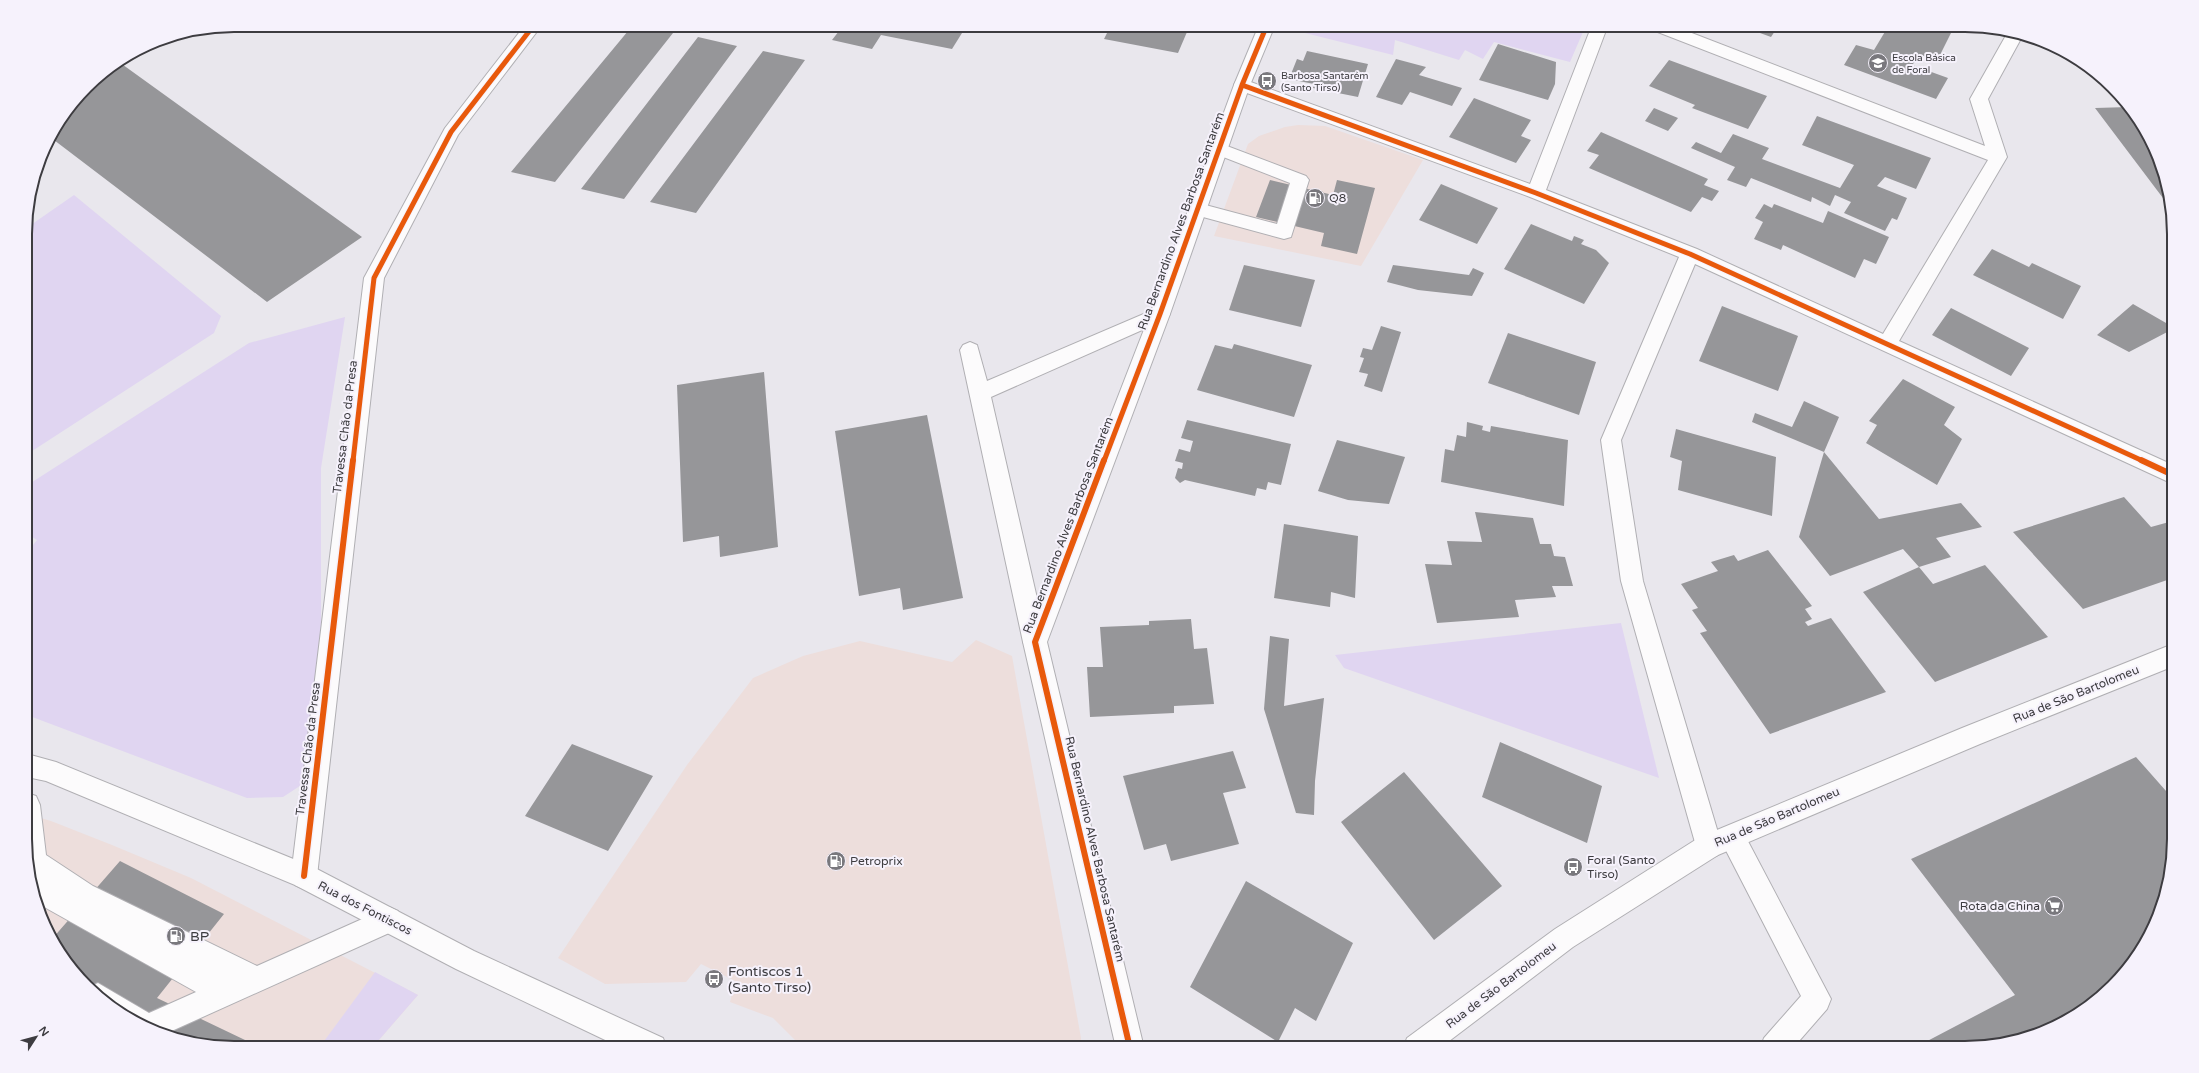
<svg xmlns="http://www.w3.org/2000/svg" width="2199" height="1073" viewBox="0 0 2199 1073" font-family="'Varela Round',sans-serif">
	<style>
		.commercial { fill: #eddedc }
		.green { fill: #e0d5f1 }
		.building { fill: #969699 }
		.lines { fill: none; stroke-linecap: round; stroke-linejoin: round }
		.lane-casing { stroke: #b0afb3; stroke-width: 2 }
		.street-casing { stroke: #b0afb3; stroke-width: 2 }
		.secondary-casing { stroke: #b0afb3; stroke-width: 2 }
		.lane { fill: #fcfbfc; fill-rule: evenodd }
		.street { fill: #fcfbfc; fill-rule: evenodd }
		.secondary { fill: #fcfbfc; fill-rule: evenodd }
		.cycleway-far1-casing { stroke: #f6f2fc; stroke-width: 7 }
		.cycleway-casing { stroke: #f6f2fc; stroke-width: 9 }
		.cycleway-far1 { stroke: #e8590c; stroke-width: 5 }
		.cycleway { stroke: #e8590c; stroke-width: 6 }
		.labels { text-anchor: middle; stroke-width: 4; stroke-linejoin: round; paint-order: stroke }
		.far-poi-label { font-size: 10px; fill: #3d3c40; stroke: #f6f2fc; text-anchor: start }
		.poi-label { font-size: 12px; fill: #3d3c40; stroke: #f6f2fc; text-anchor: start }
		.street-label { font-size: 12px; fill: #3d3c40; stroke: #f6f2fc }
		.near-poi-label { font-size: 14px; fill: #3d3c40; stroke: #f6f2fc; text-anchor: start }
		.rim { fill: none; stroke: #3d3c40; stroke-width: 2 }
	</style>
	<rect width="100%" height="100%" fill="#e9e7ed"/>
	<path class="commercial" d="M 1298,125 L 1325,126 L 1423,160 L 1361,266 L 1214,236 L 1248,144 L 1259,136 L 1285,127 Z
		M 976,640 L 1012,656 L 1081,1038 L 1080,1048 L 803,1048 L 773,1018 L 730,1002 L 735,981 L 701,964 L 686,982 L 605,984 L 558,958 L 687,765 L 753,678 L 803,656 L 860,641 L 952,662 Z
		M 27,814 L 51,821 L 112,845 L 191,878 L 418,995 L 372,1048 L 234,1048 L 193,1044 L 142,1027 L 107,1005 L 68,966 L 41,919 L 27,867 Z"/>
	<path class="green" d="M 1291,25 L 1586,25 L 1570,62 L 1494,42 L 1483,59 L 1465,50 L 1459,60 L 1395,40 L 1393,55 L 1289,29 Z
		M 74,195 L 221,316 L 214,333 L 26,455 L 25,229 Z
		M 345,317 L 321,468 L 321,693 L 303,784 L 283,797 L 247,798 L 27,715 L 26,554 L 37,540 L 26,533 L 26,486 L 249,343 Z
		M 1621,623 L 1659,778 L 1344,668 L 1335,655 Z
		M 375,972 L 418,995 L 372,1048 L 319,1048 Z"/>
	<path class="building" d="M 633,25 L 673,33 L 555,182 L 511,172 Z
		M 815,25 L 967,25 L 952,49 L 881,35 L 872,49 L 832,40 L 839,31 Z
		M 1111,25 L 1190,25 L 1178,53 L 1104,39 Z
		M 1738,25 L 1779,25 L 1771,37 Z
		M 1889,25 L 1955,25 L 1937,61 L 1921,55 L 1912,65 L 1948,78 L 1936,99 L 1844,65 L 1856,45 L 1874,50 Z
		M 698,37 L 737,46 L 624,199 L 581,189 Z
		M 1498,44 L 1556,62 L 1555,84 L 1548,100 L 1479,80 Z
		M 763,51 L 805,60 L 696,213 L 650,202 Z
		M 1307,51 L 1368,64 L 1358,97 L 1313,88 L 1314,84 L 1289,79 L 1297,59 L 1303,61 Z
		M 1396,59 L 1426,67 L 1419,75 L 1462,88 L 1452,106 L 1410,92 L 1402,105 L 1376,97 Z
		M 1669,60 L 1767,96 L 1748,129 L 1692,108 L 1695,105 L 1649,86 Z
		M 119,62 L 362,237 L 267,302 L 50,137 L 96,77 Z
		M 1474,98 L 1531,120 L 1521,136 L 1531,140 L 1516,163 L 1449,137 Z
		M 2129,107 L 2139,118 L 2163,166 L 2172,210 L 2095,108 Z
		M 1654,108 L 1678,118 L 1668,131 L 1645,121 Z
		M 1817,116 L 1931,158 L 1916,189 L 1885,177 L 1877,186 L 1907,198 L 1897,220 L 1892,218 L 1885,231 L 1844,213 L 1851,202 L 1835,195 L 1830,206 L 1812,197 L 1811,202 L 1751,178 L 1746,187 L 1727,180 L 1735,167 L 1691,148 L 1696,142 L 1721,153 L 1733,134 L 1769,148 L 1762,159 L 1840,188 L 1854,165 L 1802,145 Z
		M 1601,132 L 1708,179 L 1704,185 L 1719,191 L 1712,201 L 1702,197 L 1691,212 L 1589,168 L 1599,155 L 1587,151 Z
		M 1270,180 L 1333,195 L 1337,180 L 1375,188 L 1357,254 L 1321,246 L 1324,233 L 1256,217 Z
		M 1441,184 L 1498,208 L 1477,244 L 1419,220 Z
		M 1764,204 L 1772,208 L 1774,204 L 1823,223 L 1828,211 L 1889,237 L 1876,264 L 1864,259 L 1855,278 L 1783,245 L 1781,250 L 1754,239 L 1763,222 L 1755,218 Z
		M 1531,224 L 1572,241 L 1574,236 L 1584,240 L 1581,244 L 1596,250 L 1609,263 L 1584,304 L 1504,269 Z
		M 1992,249 L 2029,267 L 2032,263 L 2081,286 L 2063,319 L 1973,275 Z
		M 1244,265 L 1315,280 L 1301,327 L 1229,310 Z
		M 1393,265 L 1469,275 L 1473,268 L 1484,273 L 1472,296 L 1418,290 L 1387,282 Z
		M 2133,304 L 2173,327 L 2173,329 L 2129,352 L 2097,335 Z
		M 1722,306 L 1798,336 L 1778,391 L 1699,361 Z
		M 1951,308 L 2029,348 L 2011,376 L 1932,335 Z
		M 1381,326 L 1401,332 L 1382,392 L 1364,386 L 1368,374 L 1359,372 L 1364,358 L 1360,357 L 1363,348 L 1372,350 Z
		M 1508,333 L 1596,362 L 1579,415 L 1488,383 Z
		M 1234,344 L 1312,365 L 1294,417 L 1197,390 L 1215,345 L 1232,349 Z
		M 764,372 L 778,547 L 720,557 L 719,536 L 683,542 L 677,385 Z
		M 1903,379 L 1955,407 L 1944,425 L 1962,439 L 1937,485 L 1866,443 L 1877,425 L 1869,421 Z
		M 1804,401 L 1839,417 L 1824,452 L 1752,422 L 1755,413 L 1792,427 Z
		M 927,415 L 963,598 L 903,610 L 900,588 L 859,596 L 835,431 Z
		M 1187,420 L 1291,444 L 1281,485 L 1268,482 L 1266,490 L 1257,488 L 1255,496 L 1185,480 L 1180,483 L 1175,478 L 1178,468 L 1182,469 L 1183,463 L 1175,461 L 1179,449 L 1190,452 L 1193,441 L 1181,438 Z
		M 1467,422 L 1483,426 L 1482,430 L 1490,432 L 1491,426 L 1568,440 L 1564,506 L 1441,482 L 1445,449 L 1454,451 L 1457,435 L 1466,437 Z
		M 1676,429 L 1776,457 L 1772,516 L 1678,490 L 1682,461 L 1670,457 Z
		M 1337,440 L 1405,457 L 1389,504 L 1348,500 L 1318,491 Z
		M 1824,452 L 1879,519 L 1961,503 L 1982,527 L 1936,538 L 1951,557 L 1919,567 L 1903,549 L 1830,576 L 1799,537 Z
		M 2124,497 L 2151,527 L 2169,522 L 2173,526 L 2173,578 L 2083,609 L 2013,532 Z
		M 1475,512 L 1533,518 L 1540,544 L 1551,544 L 1554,556 L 1565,557 L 1573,586 L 1552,586 L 1556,597 L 1515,600 L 1519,617 L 1437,623 L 1425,564 L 1452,565 L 1447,541 L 1482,542 Z
		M 1284,524 L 1358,536 L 1355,598 L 1331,592 L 1330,607 L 1274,598 Z
		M 1768,550 L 1812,606 L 1805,609 L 1812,619 L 1805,622 L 1808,626 L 1831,618 L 1886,692 L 1770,734 L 1700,633 L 1707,631 L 1692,610 L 1698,608 L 1681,584 L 1718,571 L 1711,562 L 1734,555 L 1738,561 Z
		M 1985,565 L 2048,637 L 1935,682 L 1863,592 L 1919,567 L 1933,584 Z
		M 1191,619 L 1194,649 L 1207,648 L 1214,704 L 1174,706 L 1174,713 L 1090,717 L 1087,667 L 1103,667 L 1100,627 L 1149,625 L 1149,621 Z
		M 1270,636 L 1289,639 L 1284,706 L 1324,698 L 1315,781 L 1314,815 L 1296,813 L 1264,709 Z
		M 1500,742 L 1602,786 L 1587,843 L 1482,797 Z
		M 572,744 L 653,776 L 608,851 L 525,816 Z
		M 1233,751 L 1246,788 L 1223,793 L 1239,844 L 1171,861 L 1166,844 L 1144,850 L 1123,776 Z
		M 2136,757 L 2174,800 L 2174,839 L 2170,880 L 2153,931 L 2122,977 L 2081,1013 L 2032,1037 L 1979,1048 L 1914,1048 L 2015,995 L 1911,859 Z
		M 1404,772 L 1502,886 L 1434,940 L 1341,822 Z
		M 120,861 L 224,914 L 157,998 L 262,1048 L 234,1048 L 193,1044 L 142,1027 L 107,1005 L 68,966 L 52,939 Z
		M 1246,881 L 1353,943 L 1316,1021 L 1295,1008 L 1278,1042 L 1190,987 Z"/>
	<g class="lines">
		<defs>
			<path id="lane" d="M 1219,143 L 1306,176 L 1309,180 L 1291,237 L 1284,239 L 1192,214 L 1189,209 L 1192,204 L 1198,203 L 1277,224 L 1290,183 L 1213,153 L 1210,149 L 1213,145 Z
				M 27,793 L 36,796 L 40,805 L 46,855 L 93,886 L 257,966 L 389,907 L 398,911 L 402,920 L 398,929 L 165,1034 C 135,1024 111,1009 89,987 L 98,983 L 149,1013 L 196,992 L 37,903 L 27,867 Z
				M 1732,825 L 1741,828 L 1831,999 L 1827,1009 L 1793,1048 L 1760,1048 L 1764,1038 L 1801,996 L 1719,837 L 1723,828 Z"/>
			<path id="street" d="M 525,25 L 542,25 L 458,135 L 384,278 L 317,876 L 313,885 L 304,889 L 295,885 L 291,876 L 364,278 L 445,128 Z
				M 1592,25 L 1608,25 L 1546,190 L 1697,249 L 1883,334 L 1988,160 L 1650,29 L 1648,25 L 1671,25 L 1985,146 L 1970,99 L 2009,30 L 2023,35 L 1988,99 L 2007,157 L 1899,341 L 2173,465 L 2173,484 L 1695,264 L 1621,440 L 1643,581 L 1722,846 L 1718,855 L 1709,859 L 1700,855 L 1696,846 L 1621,581 L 1601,440 L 1679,257 L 1530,197 L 1236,89 L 1234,85 L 1236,81 L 1242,80 L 1248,81 L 1530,184 Z
				M 1160,307 L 1167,309 L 1170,314 L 1167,319 L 991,397 L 1047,642 L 1043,649 L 1035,652 L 1027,649 L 1023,642 L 960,350 L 963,345 L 970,342 L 977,345 L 987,381 Z"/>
			<path id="secondary" d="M 1259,25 L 1275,25 L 1250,85 L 1170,314 L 1047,642 L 1144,1048 L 1116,1048 L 1023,642 L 1150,314 L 1234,85 Z
				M 2173,644 L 2174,666 L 1980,744 L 1718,855 L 1573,947 L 1440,1048 L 1403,1048 L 1407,1038 L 1555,929 L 1700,837 L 1962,728 Z
				M 27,754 L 56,762 L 313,867 L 474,951 L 663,1038 L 667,1048 L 622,1048 L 456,969 L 295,885 L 46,781 L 27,777 Z"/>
		</defs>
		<use href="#lane" class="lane-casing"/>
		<use href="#street" class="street-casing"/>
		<use href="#secondary" class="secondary-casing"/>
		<use href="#lane" class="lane"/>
		<use href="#street" class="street"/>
		<use href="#secondary" class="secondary"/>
		<defs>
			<path id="cycleway-far1" d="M 1242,85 L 1536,193 L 1690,254 L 2143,461
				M 353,461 L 374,278 L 451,132 L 534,25
				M 1104,461 L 1160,314 L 1242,85 L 1267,25"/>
			<path id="cycleway" d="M 1104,460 L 1035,642 L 1130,1048
				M 2141,460 L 2173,475
				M 304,876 L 353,460"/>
		</defs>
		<use href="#cycleway-far1" class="cycleway-far1-casing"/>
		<use href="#cycleway" class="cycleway-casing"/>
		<use href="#cycleway-far1" class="cycleway-far1"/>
		<use href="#cycleway" class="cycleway"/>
	</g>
	<defs>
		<symbol id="school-disc" viewBox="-11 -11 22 22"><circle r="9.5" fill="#79787d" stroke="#f6f2fc"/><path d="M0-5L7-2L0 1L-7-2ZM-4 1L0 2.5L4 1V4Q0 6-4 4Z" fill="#fff"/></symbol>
		<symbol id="bus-disc" viewBox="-11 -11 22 22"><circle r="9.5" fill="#79787d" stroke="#f6f2fc"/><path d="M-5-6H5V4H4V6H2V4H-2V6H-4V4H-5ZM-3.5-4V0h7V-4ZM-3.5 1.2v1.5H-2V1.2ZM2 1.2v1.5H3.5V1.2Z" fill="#fff"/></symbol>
		<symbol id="fuel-disc" viewBox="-11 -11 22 22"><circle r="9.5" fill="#79787d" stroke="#f6f2fc"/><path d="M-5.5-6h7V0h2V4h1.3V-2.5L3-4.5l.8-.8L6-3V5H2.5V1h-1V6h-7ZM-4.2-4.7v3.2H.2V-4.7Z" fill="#fff"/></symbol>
		<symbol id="supermarket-disc" viewBox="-11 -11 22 22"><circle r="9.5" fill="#79787d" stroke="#f6f2fc"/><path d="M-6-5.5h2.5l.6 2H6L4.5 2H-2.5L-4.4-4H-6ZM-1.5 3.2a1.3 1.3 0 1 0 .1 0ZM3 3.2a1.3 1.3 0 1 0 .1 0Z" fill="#fff"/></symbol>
	</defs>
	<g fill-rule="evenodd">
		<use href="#school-disc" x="1867" y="52" width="22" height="22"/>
		<use href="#bus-disc" x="1256" y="70" width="22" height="22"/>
		<use href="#fuel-disc" x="1304" y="187" width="22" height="22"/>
		<use href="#fuel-disc" x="825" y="850" width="22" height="22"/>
		<use href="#bus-disc" x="1562" y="856" width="22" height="22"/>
		<use href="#supermarket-disc" x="2043" y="895" width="22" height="22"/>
		<use href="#fuel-disc" x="165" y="925" width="22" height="22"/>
		<use href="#bus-disc" x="703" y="968" width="22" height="22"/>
	</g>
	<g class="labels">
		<g class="far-poi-label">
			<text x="1892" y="61">Escola Básica<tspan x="1892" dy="12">de Foral</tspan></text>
			<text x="1281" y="79">Barbosa Santarém<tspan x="1281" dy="12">(Santo Tirso)</tspan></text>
		</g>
		<g class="poi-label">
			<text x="1329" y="202">Q8</text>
			<text x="1587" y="864">Foral (Santo<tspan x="1587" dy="14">Tirso)</tspan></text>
			<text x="850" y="865">Petroprix</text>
			<text x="2040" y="910" text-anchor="end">Rota da China</text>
		</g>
		<g class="street-label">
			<text transform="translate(1181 221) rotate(-70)" y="4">Rua Bernardino Alves Barbosa Santarém</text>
			<text transform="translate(345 427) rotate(-83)" y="4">Travessa Chão da Presa</text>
			<text transform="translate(1068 525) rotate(-69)" y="4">Rua Bernardino Alves Barbosa Santarém</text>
			<text transform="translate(2076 694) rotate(-22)" y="4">Rua de São Bartolomeu</text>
			<text transform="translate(308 749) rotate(-83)" y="4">Travessa Chão da Presa</text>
			<text transform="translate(1777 817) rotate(-23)" y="4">Rua de São Bartolomeu</text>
			<text transform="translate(1095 849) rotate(77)" y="4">Rua Bernardino Alves Barbosa Santarém</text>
			<text transform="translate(365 908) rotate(27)" y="4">Rua dos Fontiscos</text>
			<text transform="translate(1501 985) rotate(-37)" y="4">Rua de São Bartolomeu</text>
		</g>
		<g class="near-poi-label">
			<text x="190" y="941">BP</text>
			<text x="728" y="976">Fontiscos 1<tspan x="728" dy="16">(Santo Tirso)</tspan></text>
		</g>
	</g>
	<path d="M0 0H2199V1073H0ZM234 32H1965A202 202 0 0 1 2167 234V839A202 202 0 0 1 1965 1041H234A202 202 0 0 1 32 839V234A202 202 0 0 1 234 32Z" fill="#f6f2fc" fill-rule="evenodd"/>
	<path class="rim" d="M234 32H1965A202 202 0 0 1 2167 234V839A202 202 0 0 1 1965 1041H234A202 202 0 0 1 32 839V234A202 202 0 0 1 234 32Z"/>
	<g transform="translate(36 1037) rotate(54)" stroke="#f6f2fc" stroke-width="3" paint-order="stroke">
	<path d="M0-3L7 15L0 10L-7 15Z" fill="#3d3c40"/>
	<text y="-6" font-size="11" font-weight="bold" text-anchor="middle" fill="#3d3c40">N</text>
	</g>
</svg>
